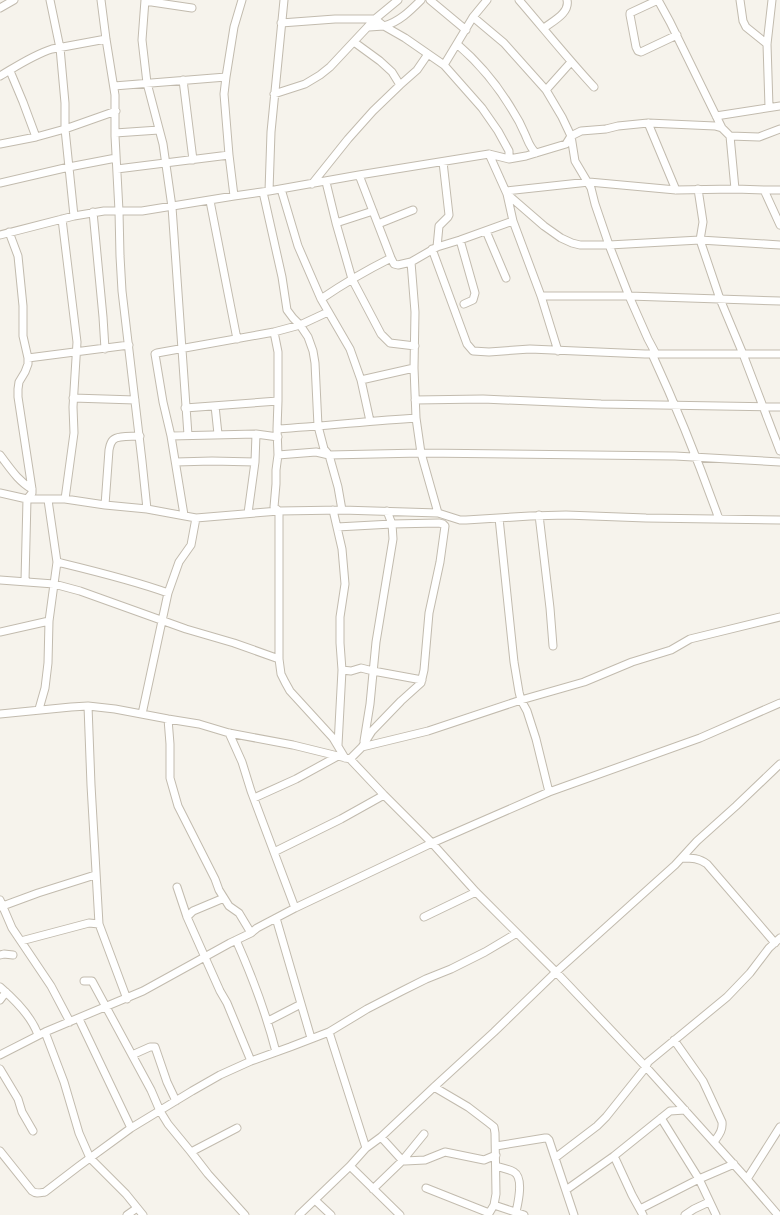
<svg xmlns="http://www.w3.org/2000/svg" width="780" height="1215" viewBox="0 0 780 1215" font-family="'Space Grotesk',sans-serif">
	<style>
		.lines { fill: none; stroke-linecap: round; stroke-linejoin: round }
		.minor-casing { stroke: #c2bbae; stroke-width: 9 }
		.minor { stroke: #fff; stroke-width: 7 }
	</style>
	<rect width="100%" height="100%" fill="#f6f3ec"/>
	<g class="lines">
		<defs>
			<path id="minor" d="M 50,0 L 60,48 L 65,103 L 65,129 L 74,216
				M 101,0 L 106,39 L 115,95 L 115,136 L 119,211 L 120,256 L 122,291 L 142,461 L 147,509
				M 145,0 L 142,40 L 147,83 L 163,144 L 172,207 L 188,435
				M 430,0 L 466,30
				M 519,0 C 544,29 568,59 594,87
				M 658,0 L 670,22 L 722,128
				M 658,0 L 630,13 L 630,15 L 636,47 L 638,51 L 641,52 L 677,35
				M 740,0 L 743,21 L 746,27 L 767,44
				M 145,1 L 192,8
				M 0,8 L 14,0
				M 473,17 L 504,43 L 546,90 L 562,117 L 571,136 L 575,161 L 591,188 L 595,204 L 609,245 L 629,296 L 648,339 L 656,354
				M 281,23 L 335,19 L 375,19 L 384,26 C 399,22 410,11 421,0
				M 369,27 L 384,26 L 405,38 L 444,65 L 482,108 L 498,131 L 509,151 L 509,159
				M 544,28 C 553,21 570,13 567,0
				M 354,42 L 380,61 L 392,72 L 400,85
				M 457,44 C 479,63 499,87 514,113 C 518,119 521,125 524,132 C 528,140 529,147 536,153
				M 444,65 L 473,17 L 487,0
				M 10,71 L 23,102 L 36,137
				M 0,76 C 17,66 33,55 52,49 L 106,39
				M 183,80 L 193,160
				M 114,86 L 226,77
				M 546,90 L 571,62
				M 274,94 L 305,84 L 320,75 L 330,67 L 375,19 L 398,0
				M 769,107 L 767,44 L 772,0
				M 716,116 L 780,106
				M 648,123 L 676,190
				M 115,133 L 159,130
				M 730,136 L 735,189 L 764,190 L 780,225
				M 0,144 L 36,137 L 65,129 L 116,111
				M 489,154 L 507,194 L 544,226 L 561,238 L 572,243 L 580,245 L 609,245 L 700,240 L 780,245
				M 117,169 L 229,155
				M 359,175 L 391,258 L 394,264 L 398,265 L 411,262 L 437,247 L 460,240 L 513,221
				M 326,182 L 336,223 L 352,279 L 381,334 L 390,343 L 415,346
				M 0,183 L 69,167 L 116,158
				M 312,184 L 348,139 L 373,111 L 400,85 L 417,70 L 428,54
				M 281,189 L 298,246 L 321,299 L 350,349 L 361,380 L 370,421
				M 698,189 L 703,222 L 700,240 L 720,299 L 743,354 L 780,451
				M 764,190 L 780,190
				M 269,191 L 271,132 L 284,0
				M 506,191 L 589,182 L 676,190 L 735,189
				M 263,192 L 282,277 L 287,310 L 293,318 L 300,325 L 308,337 L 313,351 L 315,363 L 318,426 L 324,449 L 329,455 L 338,487 L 342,510
				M 507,194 L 513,221 L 541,296 L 558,351
				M 234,196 L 229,155 L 224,94 L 226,77 L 234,27 L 242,0
				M 210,201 L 237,339
				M 93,212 L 103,317 L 105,349
				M 62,219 L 77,342 L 73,407 L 74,433 L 65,499
				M 336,223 L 373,211
				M 378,224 L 413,210
				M 486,231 L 506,278
				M 9,232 L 18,256 L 23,306 L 23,336 L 28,358 L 28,364 L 25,372 L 19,382 L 18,389 L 18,397 L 32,489 L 32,493 L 27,499 L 25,581
				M 0,235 L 74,216 L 104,211 L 142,211 L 234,196 L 269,191 L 359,175 L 489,154 L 509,159 L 526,156 L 566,144 L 571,136 L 581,131 L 606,129 L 618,126 L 648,123 L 715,126 L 722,128 L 730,136 L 759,137 L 780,129
				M 460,240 L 475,293 L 473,300 L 464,304
				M 437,247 L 439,226 L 448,217 L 449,215 L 443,162
				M 432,249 L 467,344 L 473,351 L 489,352 L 530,349 L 645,354 L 780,354
				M 411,262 L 415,312 L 414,368 L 416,418 L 421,453 L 438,513
				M 541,296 L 629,296 L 780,301
				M 321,299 C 343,284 367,270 391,258
				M 274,332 L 278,352 L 278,401 L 277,429 L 278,455 L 276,470 L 276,484 L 274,507 L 279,511
				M 652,354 C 677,408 699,463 719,519
				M 28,358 L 129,345
				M 361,380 L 414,368
				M 73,398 L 135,400
				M 415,400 L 483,399 L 601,404 L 780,407
				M 215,406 L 218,434
				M 185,408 L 278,401
				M 277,429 C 324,426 370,421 416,418
				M 171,436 L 256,434 L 278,437
				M 0,455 C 10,468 18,481 32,489
				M 278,455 L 316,452 L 329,455 L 421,453 L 675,456 L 780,462
				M 176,462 L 212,461 L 255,462
				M 0,493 L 27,499 L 65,499 L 105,505 L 147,509 L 196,518 L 279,511 L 342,510 L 438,513 L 460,520 L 466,520 L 530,516 L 566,515 L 646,518 L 780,520
				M 105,505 L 109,450 C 110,446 110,443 113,440 C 118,435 133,437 140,436
				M 333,510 L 342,549 L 345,584 L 340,617 L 340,643 L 342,670 L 338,745
				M 279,511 L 279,659 L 281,674 L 285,682 L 290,691 L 333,738 L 345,758
				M 248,513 L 255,462 L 256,434
				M 184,515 L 171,436 L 163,402 L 155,354 L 157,353 L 274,332 L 300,325 L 328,312
				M 539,515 L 550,608 L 553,646
				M 499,518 L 514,662 L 519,692 L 521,700 L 527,711 L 536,739 L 549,792
				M 337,527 L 392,524 L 439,523 L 443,524 L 445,526 L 440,562 L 429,613 L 424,670 L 421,683 L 401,701 L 372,731 L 362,747
				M 57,562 C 94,571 132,580 168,593
				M 0,580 L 54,584 L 80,591 L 186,629 L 234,643 L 279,659
				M 0,632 L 49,621
				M 342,670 L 351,671 L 361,668 L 373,671 L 422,680
				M 88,706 L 91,785 L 99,924 L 127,999
				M 39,709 L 45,688 L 48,663 L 49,621 L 57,562 L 48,500
				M 0,714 L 71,707 L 88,706 L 115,709 L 168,719 L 199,724 L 229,733 L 293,745 L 350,759 L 384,795 L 432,843 L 476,892 L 556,972 L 646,1067 L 747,1179 L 778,1215
				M 142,714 L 168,593 L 179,562 L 191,545 L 196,518
				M 168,719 L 170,744 L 170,778 L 178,806 L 215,879 L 219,890 L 229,906 L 239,913 L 251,933
				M 229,733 L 242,762 L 251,791 L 295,908
				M 364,741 L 370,704 L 376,642 L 393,539 L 392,524 L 387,511
				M 350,759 L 362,747 L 428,731 L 521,700 L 584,682 L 632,662 L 671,650 L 690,639 L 780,617
				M 254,798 L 296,779 L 338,756
				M 274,852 L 341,819 L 384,795
				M 682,858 C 692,858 699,858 707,864 L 775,943
				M 177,887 L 187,917 L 220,991 L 227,1003 L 251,1061
				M 0,900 L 12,928 L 51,986 L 70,1022
				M 0,907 L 38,893 L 95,875
				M 187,917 L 193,911 L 224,898
				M 424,917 L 476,892
				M 276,918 L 311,1038
				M 236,940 C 252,976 266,1013 276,1052
				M 21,941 L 89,923 L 99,924
				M 0,955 L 4,954 L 13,955
				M 84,981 L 92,981 L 151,1090 L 160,1111 L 168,1124 L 191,1152 L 208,1174 L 245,1215
				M 0,987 C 14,999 32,1017 38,1035
				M 0,1000 L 6,992
				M 79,1019 L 131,1128
				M 268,1021 L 301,1004
				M 45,1032 L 64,1082 L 79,1133 L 90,1158 L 126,1194 L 143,1215
				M 329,1032 L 366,1148
				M 674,1040 L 703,1081 L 722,1122 C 723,1131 718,1136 714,1142
				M 0,1055 L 45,1032 L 143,991 L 230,943 L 251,933 L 257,928 L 295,908 L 432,843 L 549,792 L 700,738 L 780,703
				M 132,1055 L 150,1047 L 155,1047 L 167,1082 L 176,1101
				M 0,1069 L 18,1099 L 22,1112 L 33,1131
				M 434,1087 L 468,1107 L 489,1123 L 494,1127 L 495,1133 L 496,1194 L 494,1205 L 488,1215
				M 661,1118 L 699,1179 L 716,1215
				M 381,1137 L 401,1159 L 405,1161 L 425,1160 L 445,1152 L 484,1160 L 496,1155
				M 496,1146 L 545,1138 L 547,1138 L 549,1140 L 574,1215
				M 0,1151 L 32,1191 C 36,1194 39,1193 45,1192 L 79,1166 L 131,1128 L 192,1091 L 220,1075 L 251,1061 L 290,1047 L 329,1032 L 367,1009 L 402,991 L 426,979 L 451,969 L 485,952 L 517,933
				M 191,1152 L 237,1128
				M 614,1156 L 632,1195 L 643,1215
				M 555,1158 L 597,1126 L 606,1117 L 646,1067 L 648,1062 L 727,997 L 750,973 L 769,948 L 780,938
				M 350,1166 L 400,1215
				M 496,1166 C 502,1168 509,1169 514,1172 C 524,1178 518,1203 516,1212
				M 747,1179 L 780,1127
				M 426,1188 L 489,1213
				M 373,1189 L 402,1161 L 424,1134
				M 566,1190 L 614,1156 L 670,1111 L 685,1110
				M 315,1200 L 331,1215
				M 494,1205 L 524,1215
				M 640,1209 L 699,1179 L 734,1164
				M 127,1215 L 137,1208
				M 299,1215 L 350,1166 L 366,1148 L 381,1137 L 434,1087 L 494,1032 L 556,972 L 675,865 L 697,841 L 736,806 L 780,764
				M 685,1215 L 694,1209 L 709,1202"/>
		</defs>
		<use href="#minor" class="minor-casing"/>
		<use href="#minor" class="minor"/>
	</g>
</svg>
